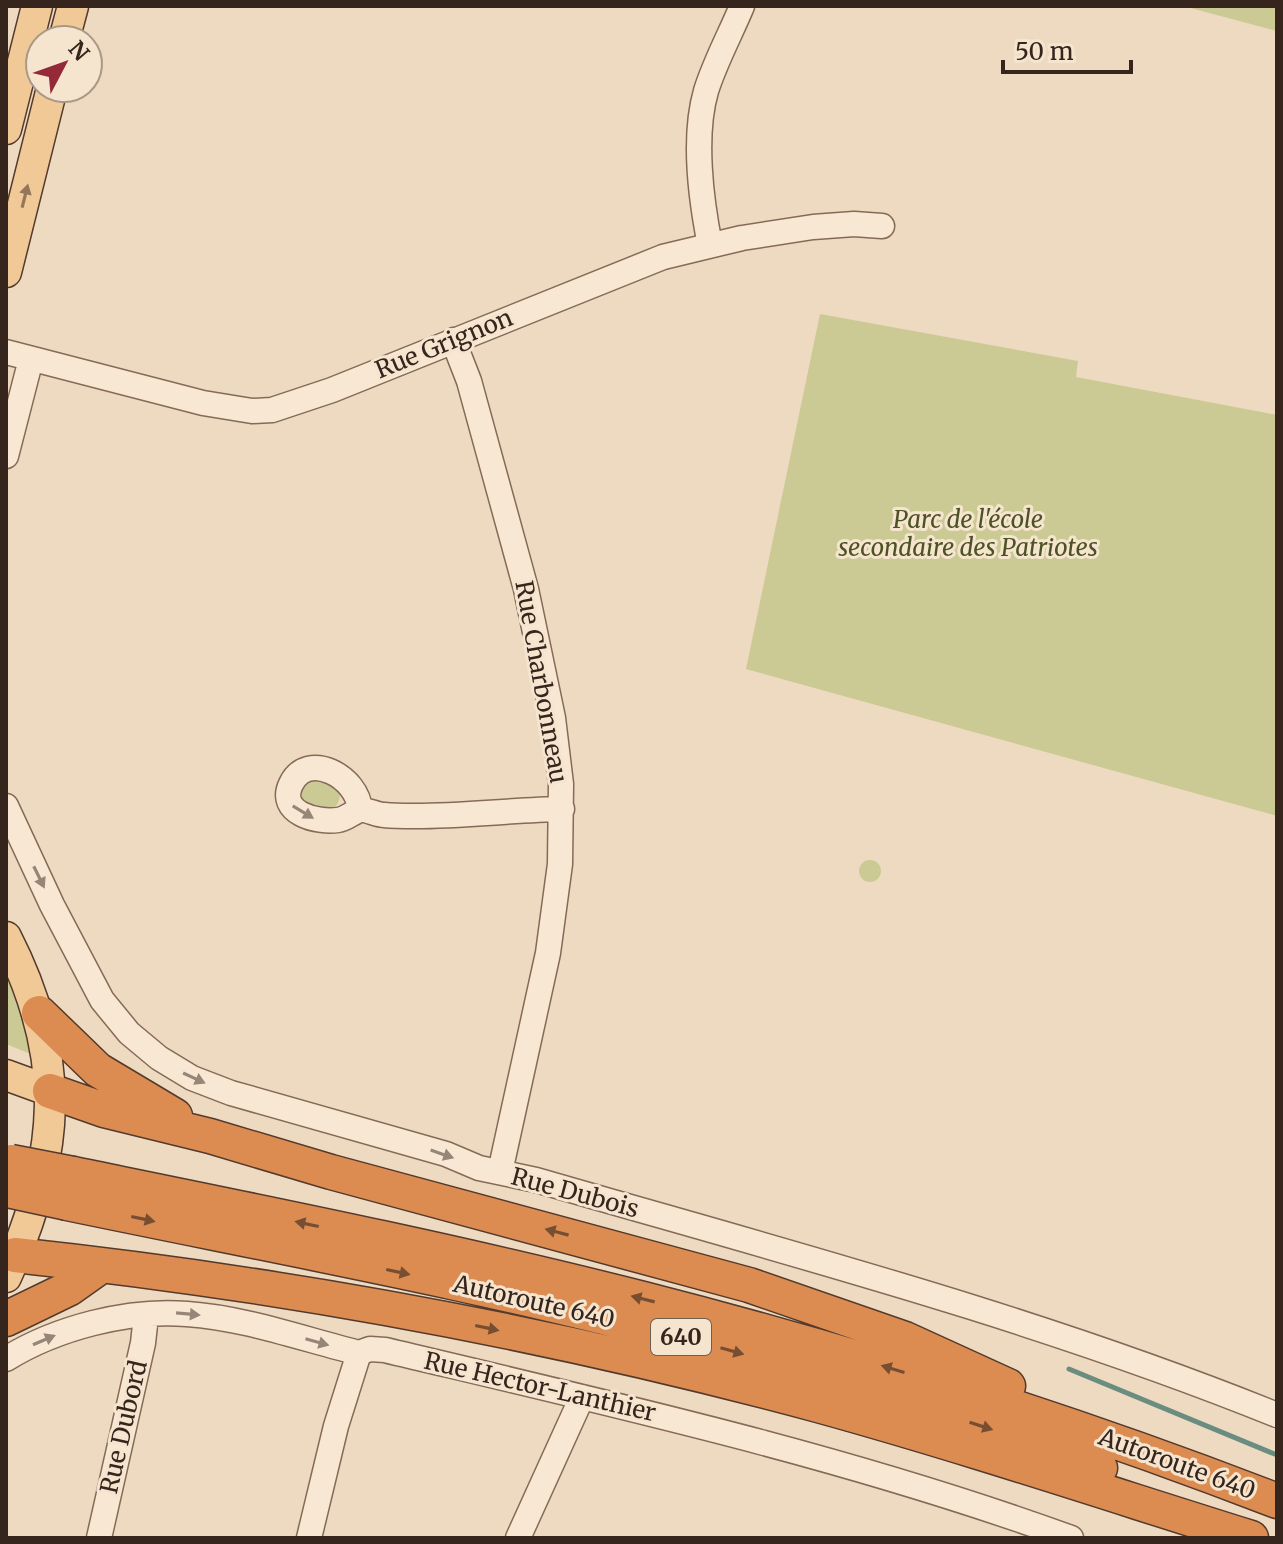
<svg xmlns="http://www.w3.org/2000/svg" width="1283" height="1544" viewBox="0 0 1283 1544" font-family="Merriweather,serif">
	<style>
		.green { fill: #cbca94 }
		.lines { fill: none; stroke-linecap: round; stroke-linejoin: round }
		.stream { stroke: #6a8d80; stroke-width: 5 }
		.minor-casing { stroke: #866a58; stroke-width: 27 }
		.major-casing { stroke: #533a2d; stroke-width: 33 }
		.highway-casing { stroke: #533a2d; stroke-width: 37 }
		.minor { stroke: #f8e8d3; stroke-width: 24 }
		.major { stroke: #f1c997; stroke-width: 30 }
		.highway { stroke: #dc8c51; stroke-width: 34 }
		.highway-bridge-casing { stroke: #533a2d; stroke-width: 37; stroke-linecap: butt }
		.highway-bridge { stroke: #dc8c51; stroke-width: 34 }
		.oneway { fill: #94775a }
		.oneway2 { fill: #978678 }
		.oneway3 { fill: #784e32 }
		.labels { text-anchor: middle; stroke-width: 6; stroke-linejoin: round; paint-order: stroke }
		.shield { fill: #f5e5cf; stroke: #6f5f52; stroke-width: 2 }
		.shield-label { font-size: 22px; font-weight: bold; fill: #36251d }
		.street-label { font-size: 24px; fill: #36251d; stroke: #f5e5cf }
		.park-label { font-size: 24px; font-style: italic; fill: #4c5223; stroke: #f5e5cf }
	</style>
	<rect width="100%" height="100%" fill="#eddac0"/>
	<path class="green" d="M 1183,6 L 1277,6 L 1277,31 Z
		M 820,314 L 1078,361 L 1076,377 L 1277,415 L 1277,816 L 746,669 Z
		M 311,778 L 328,780 L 340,791 C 341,818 315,811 299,800 L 299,787 Z
		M859 871a11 11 0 1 1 22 0a11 11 0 1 1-22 0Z
		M 6,967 L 20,993 L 33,1055 L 6,1044 Z"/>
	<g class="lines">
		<path class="stream" d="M 1069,1369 L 1277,1455"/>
		<defs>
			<path id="minor" d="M 710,245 C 701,200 693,136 706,91 C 715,62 730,35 742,6
				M 453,340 L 469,381 L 526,589 L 553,718 L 561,784 L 560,864 L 548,953 L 500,1172
				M 6,352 L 203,403 L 252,411 L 272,410 L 332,390 L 663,257 L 742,238 L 813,227 L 854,224 L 882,226
				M 6,456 L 31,359
				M 6,806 L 52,905 L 102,1000 L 129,1033 L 159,1058 L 192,1078 L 231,1093 L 446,1154 L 479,1168 L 536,1180 C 785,1252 1037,1318 1277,1415
				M 360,810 C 358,776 307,750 291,784 C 277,813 317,823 338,820 C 346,819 353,812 360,810 C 366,809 377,815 384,815 C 394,816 404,816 415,816 C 464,816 513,810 562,809
				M 6,1359 C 56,1328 128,1309 187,1314 C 245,1318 303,1339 359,1353 L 370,1349 L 385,1350 C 616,1405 848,1457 1071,1538
				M 99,1538 L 143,1343 L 146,1316
				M 309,1538 L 336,1426 L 359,1353
				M 518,1538 L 582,1397"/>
			<path id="major" d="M 64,40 L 73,6
				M 6,129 L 37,6
				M 6,272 L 52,88
				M 6,937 C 68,1058 61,1155 6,1277
				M 6,1075 L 50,1091"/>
			<path id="highway" d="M 39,1013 L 98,1070 L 175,1116
				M 50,1091 L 104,1110 L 210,1136 L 331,1172 L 749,1285 L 905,1339 L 1008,1386
				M 73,1174 C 264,1213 455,1251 643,1299 C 858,1354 1070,1421 1277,1501
				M 67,1203 C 274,1246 484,1284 689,1339 C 828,1376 965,1419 1100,1468
				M 15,1255 C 286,1284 555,1334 818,1405 C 963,1445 1107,1493 1251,1538
				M 6,1319 L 70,1288 L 101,1266"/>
		</defs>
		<use href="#minor" class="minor-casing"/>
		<use href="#major" class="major-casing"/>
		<use href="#highway" class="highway-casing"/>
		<use href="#minor" class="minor"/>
		<use href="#major" class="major"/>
		<use href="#highway" class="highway"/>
		<defs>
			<path id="highway-bridge" d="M 11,1162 L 73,1174
				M 7,1190 L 67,1203"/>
		</defs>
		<use href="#highway-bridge" class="highway-bridge-casing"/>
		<use href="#highway-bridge" class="highway-bridge"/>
	</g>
	<defs><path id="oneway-solid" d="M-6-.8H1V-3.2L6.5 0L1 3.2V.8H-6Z" transform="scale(2)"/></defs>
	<use class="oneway" href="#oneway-solid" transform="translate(25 196) rotate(-76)"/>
	<g class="oneway2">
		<use href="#oneway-solid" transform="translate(303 812) rotate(31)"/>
		<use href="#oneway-solid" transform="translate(39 877) rotate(64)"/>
		<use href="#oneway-solid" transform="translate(194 1078) rotate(25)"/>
		<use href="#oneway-solid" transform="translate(442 1154) rotate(19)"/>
		<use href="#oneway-solid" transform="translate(188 1314) rotate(5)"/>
		<use href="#oneway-solid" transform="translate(44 1340) rotate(-23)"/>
		<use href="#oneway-solid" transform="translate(317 1342) rotate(16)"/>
	</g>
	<g class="oneway3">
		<use href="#oneway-solid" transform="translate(143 1219) rotate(12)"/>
		<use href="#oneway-solid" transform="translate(307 1224) rotate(-168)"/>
		<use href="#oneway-solid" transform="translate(557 1232) rotate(-165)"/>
		<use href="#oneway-solid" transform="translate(398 1272) rotate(12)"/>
		<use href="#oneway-solid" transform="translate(643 1299) rotate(-166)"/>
		<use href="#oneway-solid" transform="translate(487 1328) rotate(12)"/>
		<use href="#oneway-solid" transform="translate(732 1351) rotate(16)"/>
		<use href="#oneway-solid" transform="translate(893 1369) rotate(-163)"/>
		<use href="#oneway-solid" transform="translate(981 1426) rotate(18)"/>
	</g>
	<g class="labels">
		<rect class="shield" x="651" y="1319" width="60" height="36" rx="6"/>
		<g class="shield-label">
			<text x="681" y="1345">640</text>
		</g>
		<g class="street-label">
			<text transform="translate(444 344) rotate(-22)" y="8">Rue Grignon</text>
			<text transform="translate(541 682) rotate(80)" y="8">Rue Charbonneau</text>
			<text transform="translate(575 1193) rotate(15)" y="8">Rue Dubois</text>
			<text transform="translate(534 1302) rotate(13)" y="8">Autoroute 640</text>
			<text transform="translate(540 1387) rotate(13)" y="8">Rue Hector-Lanthier</text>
			<text transform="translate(124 1427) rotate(-77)" y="8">Rue Dubord</text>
			<text transform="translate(1177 1464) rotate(20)" y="8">Autoroute 640</text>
		</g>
		<g class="park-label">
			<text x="968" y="528">Parc de l'école<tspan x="968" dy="28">secondaire des Patriotes</tspan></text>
		</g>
	</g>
	<rect width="1283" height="1544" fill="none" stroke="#36251d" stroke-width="16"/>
	<g transform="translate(64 64) rotate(49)"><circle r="38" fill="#f5e5cf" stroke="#a99888" stroke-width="2"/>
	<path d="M0-6L14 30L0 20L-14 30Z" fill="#942938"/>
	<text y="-12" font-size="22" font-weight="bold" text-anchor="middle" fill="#36251d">N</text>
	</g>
	<path d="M1003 60v12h128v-12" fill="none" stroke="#36251d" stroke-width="4"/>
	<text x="1015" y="60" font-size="24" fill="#36251d" stroke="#f5e5cf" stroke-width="6" paint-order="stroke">50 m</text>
</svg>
